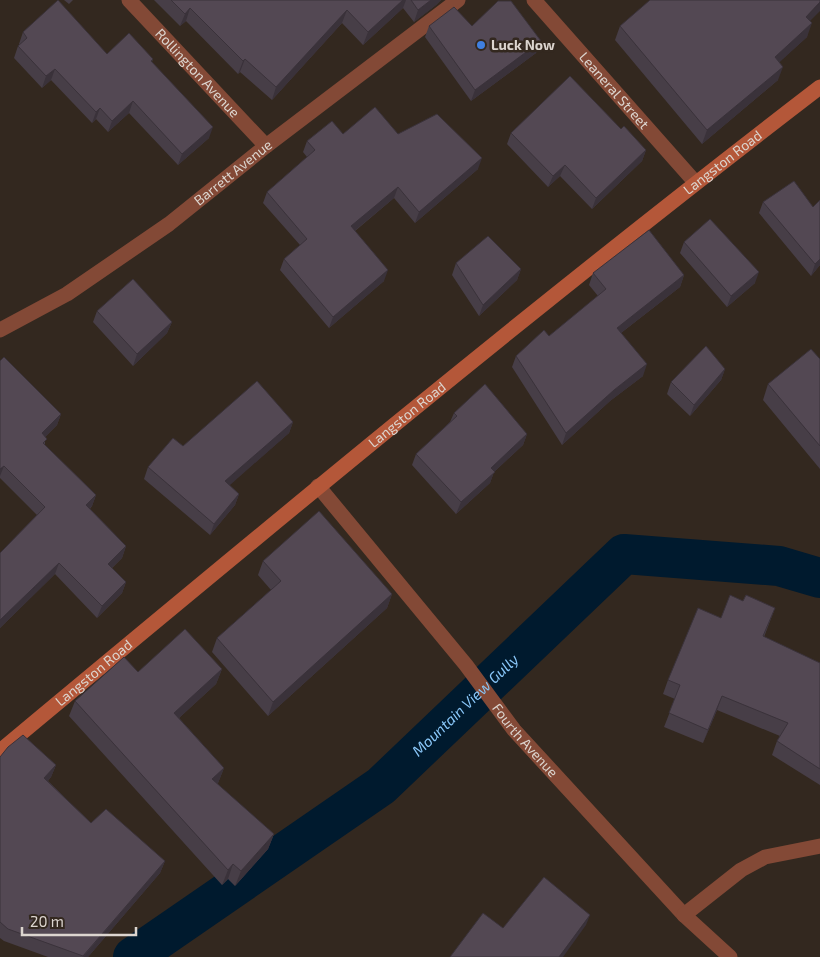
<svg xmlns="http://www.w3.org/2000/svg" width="820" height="957" viewBox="0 0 820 957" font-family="'Exo 2',sans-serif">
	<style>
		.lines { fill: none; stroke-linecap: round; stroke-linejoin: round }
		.canal { stroke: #001a2e; stroke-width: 40 }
		.street { stroke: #834936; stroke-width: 15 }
		.secondary { stroke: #b45739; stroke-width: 15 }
		.wall { fill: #473e47 }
		.shaded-wall { fill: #3a323a }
		.building { fill: #534853; stroke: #3a323a }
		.shop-dot { fill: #3f7fe0; stroke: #33281f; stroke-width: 2 }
		.labels { text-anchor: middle; stroke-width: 5; stroke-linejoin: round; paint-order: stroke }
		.poi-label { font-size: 14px; font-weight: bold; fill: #dcd5cf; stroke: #33281f; text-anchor: start }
		.street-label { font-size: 14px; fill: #dcd5cf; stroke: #33281f }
		.water-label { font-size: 15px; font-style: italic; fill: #89c7f9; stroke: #33281f }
	</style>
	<rect width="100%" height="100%" fill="#33281f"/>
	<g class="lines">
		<path class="canal" id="s1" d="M 133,957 L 381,786 L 624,554 L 779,566 L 820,578"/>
		<g class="street">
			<path id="s2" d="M 129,0 L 266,146"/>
			<path id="s3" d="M 534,0 L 695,182"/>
			<path id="s4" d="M 0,330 L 67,294 L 169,224 L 266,146 L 458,0"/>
			<path id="s5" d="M 318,486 L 466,665 L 514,730 L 684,915 L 730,957"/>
			<path d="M 684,915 L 741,870 L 765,857 L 820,846"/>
		</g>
		<path class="secondary" id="s6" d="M 0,751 C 270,526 541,301 820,87"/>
	</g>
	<path class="wall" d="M 64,0 L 73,0 L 69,4 Z
		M 154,0 L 441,0 L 436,5 L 414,22 L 403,8 L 363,45 L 342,23 L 272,100 L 240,72 L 238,74 L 186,21 L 180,26 Z
		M 810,21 L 807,37 L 779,62 L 778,80 L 702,144 L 615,40 L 620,26 Z
		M 429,26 L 472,26 L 541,41 L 536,53 L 471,101 L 425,37 Z
		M 23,32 L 107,54 L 153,59 L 152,62 L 209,138 L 178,165 L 129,113 L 108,132 L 96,119 L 92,123 L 51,80 L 42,88 L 14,58 L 18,46 L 20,45 L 19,44 Z
		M 621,129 L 646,150 L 642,161 L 592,209 L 560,176 L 548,187 L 507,144 L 511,133 Z
		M 343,134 L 398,134 L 478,169 L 415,223 L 394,198 L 355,231 L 384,281 L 329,328 L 280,270 L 284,259 L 300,245 L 263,203 L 267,192 L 307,157 L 303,152 L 307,141 Z
		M 820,200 L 820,265 L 811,276 L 759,213 L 763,202 L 813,207 Z
		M 684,242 L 755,283 L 727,307 L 680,253 Z
		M 456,263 L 521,269 L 517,280 L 479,316 L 452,275 Z
		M 593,273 L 684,275 L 680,287 L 621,333 L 643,376 L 610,401 L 562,445 L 512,367 L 516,356 L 549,336 L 598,296 L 589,285 Z
		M 97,311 L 172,322 L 167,333 L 133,366 L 93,322 Z
		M 820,359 L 820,469 L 763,400 L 768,384 Z
		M 0,361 L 61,414 L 57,425 L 45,437 L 45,445 L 96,495 L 92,506 L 90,509 L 126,546 L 122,558 L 112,568 L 126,582 L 122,593 L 97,618 L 55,574 L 0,628 L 0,553 L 37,515 L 0,478 Z
		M 725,369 L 721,380 L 690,416 L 667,394 L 671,382 Z
		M 454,413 L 527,434 L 523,445 L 494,472 L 490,483 L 456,514 L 412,465 L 416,454 L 450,422 Z
		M 293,422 L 289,433 L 229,485 L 239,494 L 235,505 L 210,535 L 144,479 L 148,467 L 183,446 Z
		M 263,561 L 392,594 L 387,608 L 268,716 L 212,652 L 217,638 L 271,590 L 258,575 Z
		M 743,601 L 775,608 L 764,637 L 820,663 L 820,785 L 772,755 L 777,741 L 780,736 L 717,710 L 703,743 L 664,727 L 675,699 L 663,694 L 668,680 L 721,618 Z
		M 222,669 L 216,684 L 179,718 L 224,768 L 218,783 L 217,784 L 274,834 L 268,849 L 235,886 L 228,879 L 222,885 L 69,716 L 75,701 L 138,672 Z
		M 0,757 L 56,765 L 51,777 L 48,781 L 91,823 L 165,861 L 160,873 L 88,957 L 48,957 L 4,941 L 0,938 Z"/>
	<path class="shaded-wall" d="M 403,0 L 406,0 L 403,8 L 363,45 L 368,32 Z
		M 431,0 L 441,0 L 436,5 L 414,22 L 418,10 Z
		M 820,2 L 820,11 L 801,30 L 806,17 Z
		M 190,8 L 186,21 L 180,26 L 185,14 Z
		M 347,10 L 342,23 L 272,100 L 276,87 Z
		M 812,23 L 807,37 L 770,71 L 775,57 Z
		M 541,41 L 536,53 L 471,101 L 475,90 Z
		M 245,59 L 240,72 L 238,74 L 243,61 Z
		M 783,67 L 778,80 L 702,144 L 707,130 Z
		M 55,69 L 51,80 L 42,88 L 46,76 Z
		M 133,101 L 129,113 L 108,132 L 112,121 Z
		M 100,108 L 96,119 L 92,123 L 96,112 Z
		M 213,127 L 209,138 L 178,165 L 182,154 Z
		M 646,150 L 642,161 L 592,209 L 596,198 Z
		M 482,158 L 478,169 L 415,223 L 419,212 Z
		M 565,165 L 560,176 L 548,187 L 553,176 Z
		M 398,187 L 394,198 L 347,237 L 351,226 Z
		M 820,259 L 820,265 L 811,276 L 815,264 Z
		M 521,269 L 517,280 L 479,316 L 483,305 Z
		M 388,270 L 384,281 L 329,328 L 333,317 Z
		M 759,272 L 755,283 L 727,307 L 731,296 Z
		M 684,275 L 680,287 L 613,339 L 617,328 Z
		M 172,322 L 167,333 L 133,366 L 137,354 Z
		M 647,364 L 643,376 L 610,401 L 562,445 L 566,433 L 614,390 Z
		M 725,369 L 721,380 L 690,416 L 694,405 Z
		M 61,414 L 57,425 L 38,444 L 42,433 Z
		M 293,422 L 289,433 L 221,493 L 225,481 Z
		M 527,434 L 523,445 L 494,472 L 490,483 L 456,514 L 461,502 L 491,468 Z
		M 4,466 L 0,476 L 0,469 Z
		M 239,494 L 235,505 L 210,535 L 214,524 Z
		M 96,495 L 92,506 L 82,517 L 86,505 Z
		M 126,546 L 122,558 L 104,575 L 108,564 Z
		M 59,563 L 55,574 L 0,628 L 0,620 Z
		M 126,582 L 122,593 L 97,618 L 102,606 Z
		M 392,594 L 387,608 L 268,716 L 273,702 Z
		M 222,669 L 216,684 L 168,728 L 174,713 Z
		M 722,696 L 717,710 L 703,743 L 708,730 Z
		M 56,765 L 51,777 L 40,790 L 44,778 Z
		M 224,768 L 218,783 L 206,794 L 212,779 Z
		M 274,834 L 268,849 L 235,886 L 241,871 Z
		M 165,861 L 160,873 L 88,957 L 83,957 Z
		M 233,864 L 228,879 L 222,885 L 228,870 Z
		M 590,915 L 586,925 L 563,957 L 559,957 Z"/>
	<path class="building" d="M 58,0 L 107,54 L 129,33 L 153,59 L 151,61 L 213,127 L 182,154 L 133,101 L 112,121 L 100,108 L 96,112 L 55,69 L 46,76 L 18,46 L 27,38 L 23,32 Z
		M 171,0 L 403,0 L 368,32 L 347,10 L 276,87 L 245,59 L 243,61 L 190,8 L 185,14 Z
		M 411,0 L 431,0 L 418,10 Z
		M 650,0 L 820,0 L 820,2 L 806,17 L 812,23 L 775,57 L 783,67 L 707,130 L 620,26 Z
		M 498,1 L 511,1 L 541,41 L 475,90 L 429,26 L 454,7 L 472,26 Z
		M 570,76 L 621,129 L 624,126 L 646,150 L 596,198 L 565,165 L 553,176 L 511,133 Z
		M 375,107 L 398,134 L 437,114 L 482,158 L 419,212 L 398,187 L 351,226 L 388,270 L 333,317 L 284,259 L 307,239 L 267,192 L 315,150 L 307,141 L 332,121 L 343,134 Z
		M 794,181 L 813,207 L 820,200 L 820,259 L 815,264 L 763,202 Z
		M 710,219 L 759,272 L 731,296 L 684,242 Z
		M 649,230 L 684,275 L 617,328 L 647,364 L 614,390 L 566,433 L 516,356 L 544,330 L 549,336 L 606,289 L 593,273 Z
		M 488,236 L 521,269 L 483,305 L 456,263 Z
		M 133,279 L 172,322 L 137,354 L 97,311 Z
		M 706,346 L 725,369 L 694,405 L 671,382 Z
		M 811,349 L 820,359 L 820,446 L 768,384 Z
		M 4,357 L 61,414 L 42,433 L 47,439 L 43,443 L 96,495 L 86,505 L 126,546 L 108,564 L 126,582 L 102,606 L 59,563 L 0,620 L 0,553 L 45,507 L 4,466 L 0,469 L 0,361 Z
		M 257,381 L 293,422 L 225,481 L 239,494 L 214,524 L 148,467 L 173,438 L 183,446 Z
		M 485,384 L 527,434 L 491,468 L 495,472 L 461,502 L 416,454 L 457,416 L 454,413 Z
		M 319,511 L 392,594 L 273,702 L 217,638 L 281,581 L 263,561 Z
		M 730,595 L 743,601 L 746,595 L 775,608 L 763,636 L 820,663 L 820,769 L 777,741 L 788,723 L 722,696 L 708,730 L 669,713 L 680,685 L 668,680 L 698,608 L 721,618 Z
		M 185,629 L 222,669 L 174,713 L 224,768 L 212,779 L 274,834 L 241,871 L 233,864 L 228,870 L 75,701 L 124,657 L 138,672 Z
		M 23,735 L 56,765 L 44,778 L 91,823 L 106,809 L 165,861 L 83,956 L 8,929 L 0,922 L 0,757 L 8,747 Z
		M 544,877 L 590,915 L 559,957 L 450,957 L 483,913 L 503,928 Z"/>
	<circle class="shop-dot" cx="481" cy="45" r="5"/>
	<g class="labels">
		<g class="poi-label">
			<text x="491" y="50">Luck Now</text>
		</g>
		<g class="street-label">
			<text dy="5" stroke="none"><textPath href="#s2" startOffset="100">Rollington Avenue</textPath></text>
			<text dy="5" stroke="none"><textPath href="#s3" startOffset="121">Leaneral Street</textPath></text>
			<text dy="5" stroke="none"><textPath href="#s6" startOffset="932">Langston Road</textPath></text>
			<text dy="5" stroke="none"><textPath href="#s4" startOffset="282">Barrett Avenue</textPath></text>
			<text dy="5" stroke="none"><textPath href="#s6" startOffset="528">Langston Road</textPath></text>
			<text dy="5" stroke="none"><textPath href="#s6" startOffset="122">Langston Road</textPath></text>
			<text dy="5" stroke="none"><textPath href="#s5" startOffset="328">Fourth Avenue</textPath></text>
		</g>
		<g class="water-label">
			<text dy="5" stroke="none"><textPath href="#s1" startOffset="418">Mountain View Gully</textPath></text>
		</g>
	</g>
	<path d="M22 927v8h114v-8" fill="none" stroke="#dcd5cf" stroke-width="2.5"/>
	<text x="30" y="927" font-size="15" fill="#dcd5cf" stroke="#33281f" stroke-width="4" paint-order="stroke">20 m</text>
</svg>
